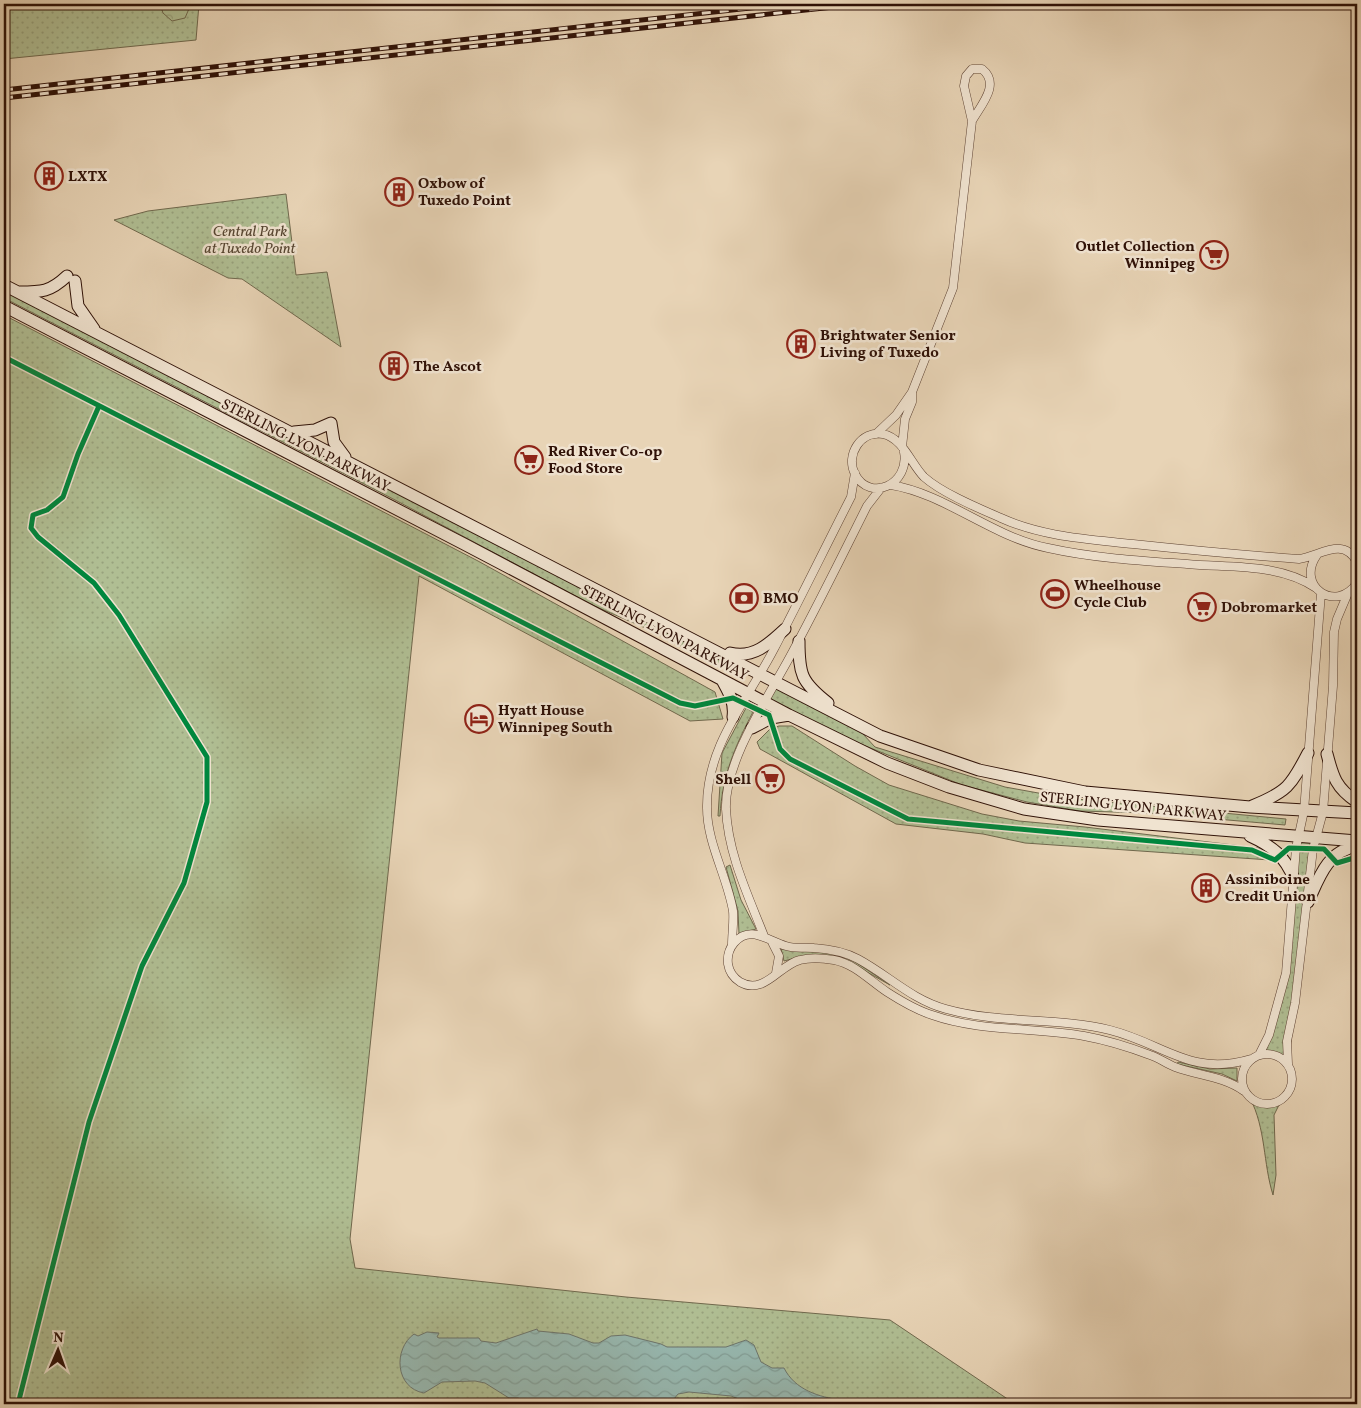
<svg xmlns="http://www.w3.org/2000/svg" width="1361" height="1408" viewBox="0 0 1361 1408" font-family="Vollkorn,serif">
	<style>
		.green { fill: url(#green-dots); stroke: #70684d }
		.forest { fill: url(#forest-crowns); stroke: #70684d }
		.water { fill: url(#water-waves); stroke: #6d756c }
		.lines { fill: none; stroke-linecap: round; stroke-linejoin: round }
		.street-casing { stroke: #5d4233; stroke-width: 9 }
		.secondary-casing { stroke: #2f1107; stroke-width: 13 }
		.street { stroke: #f0e3d0; stroke-width: 8 }
		.secondary { stroke: #f0e3d0; stroke-width: 11 }
		.rail-casing { stroke: #2f1107; stroke-width: 5 }
		.rail { stroke: #f0e3d0; stroke-width: 3; stroke-dasharray: 9; stroke-linecap: butt }
		.cycleway-casing { stroke: #f0e3d0; stroke-width: 8 }
		.cycleway { stroke: #00873e; stroke-width: 5 }
		.labels { text-anchor: middle; stroke-width: 5; stroke-linejoin: round; paint-order: stroke }
		.poi-label { font-size: 15px; font-weight: bold; fill: #2f1107; stroke: #f0e3d0; text-anchor: start }
		.park-label { font-size: 15px; font-style: italic; fill: #564531; stroke: #f0e3d0 }
		.street-label { font-size: 15px; fill: #2f1107; stroke: #f0e3d0 }
	</style>
	<defs>
		<pattern id="green-dots" width="8" height="8" patternUnits="userSpaceOnUse" patternTransform="scale(1.25)"><rect width="8" height="8" fill="#b0be93"/><path d="M2 2h.1M6 6h.1" fill="none" stroke="#98a27d" stroke-width="1.8" stroke-linecap="round"/></pattern>
		<pattern id="forest-crowns" width="20" height="18" patternUnits="userSpaceOnUse" patternTransform="scale(1.25)"><rect width="20" height="18" fill="#b0be93"/><path d="M2 6a3 3 0 1 1 6 0M12 15a3 3 0 1 1 6 0" fill="none" stroke="#98a27d"/></pattern>
		<pattern id="water-waves" width="16" height="10" patternUnits="userSpaceOnUse" patternTransform="scale(1.25)"><rect width="16" height="10" fill="#97b8b0"/><path d="M0 5q4-4 8 0t8 0" fill="none" stroke="#829d96"/></pattern>
	</defs>
	<rect width="100%" height="100%" fill="#e8d4b6"/>
	<filter id="stains"><feTurbulence type="fractalNoise" baseFrequency=".004" numOctaves="4"/><feColorMatrix values="0 0 0 0 .2 0 0 0 0 .09 0 0 0 0 .02 0 0 0 .5 -.17"/></filter>
	<radialGradient id="worn" r=".72"><stop offset=".6" stop-color="#630" stop-opacity="0"/><stop offset="1" stop-color="#630" stop-opacity=".3"/></radialGradient>
	<path class="green" d="M 4,4 L 199,4 L 196,40 L 4,59 Z
		M 286,194 L 296,275 L 327,272 L 341,347 L 242,279 L 228,278 L 114,220 L 148,211 Z
		M 4,291 L 737,667 L 741,672 L 739,675 L 641,626 L 592,605 L 397,501 L 4,298 Z
		M 4,315 L 478,561 L 715,692 L 723,719 L 690,721 L 419,576 L 350,1239 L 355,1268 L 626,1297 L 890,1320 L 1015,1404 L 4,1404 Z
		M 777,682 L 851,721 L 875,747 L 1005,787 L 1066,798 L 1286,819 L 1285,825 L 1148,813 L 1080,811 L 1027,802 L 962,785 L 789,715 L 766,702 Z
		M 746,708 L 753,712 C 735,746 722,776 720,816 L 718,816 L 722,753 Z
		M 779,726 L 792,726 L 855,766 L 889,785 L 982,814 L 1019,821 L 1085,827 L 1258,848 L 1275,856 L 1270,860 L 1025,843 L 983,834 L 896,824 L 760,749 L 757,742 L 770,729 Z
		M 1299,837 L 1317,839 L 1288,1064 L 1276,1055 L 1263,1054 L 1286,973 Z
		M 730,865 L 741,900 L 756,929 L 739,934 L 738,911 L 726,867 Z
		M 781,949 L 820,951 L 848,957 L 890,985 L 849,962 L 803,956 L 784,961 Z
		M 1178,1062 L 1210,1069 L 1237,1068 L 1237,1081 L 1222,1074 L 1177,1064 Z
		M 1250,1098 L 1266,1105 L 1281,1101 L 1274,1115 L 1276,1175 L 1273,1195 C 1263,1163 1266,1129 1250,1098 Z"/>
	<path class="forest" d="M 160,4 L 191,4 L 185,18 L 172,21 L 163,13 Z"/>
	<path class="water" d="M 537,1329 L 538,1331 L 569,1334 L 593,1343 L 599,1343 L 611,1336 L 625,1335 L 661,1344 L 667,1347 L 726,1347 L 746,1340 L 754,1345 L 761,1362 L 772,1368 L 784,1368 C 795,1390 819,1397 841,1400 C 850,1401 856,1400 864,1404 L 752,1404 L 731,1396 L 689,1392 L 678,1394 L 670,1404 L 532,1404 L 518,1398 L 509,1398 L 485,1383 L 475,1381 L 442,1382 L 424,1393 C 395,1388 393,1349 414,1334 L 418,1336 L 427,1332 L 439,1333 L 437,1337 L 439,1338 L 479,1338 L 481,1341 L 496,1343 Z"/>
	<g class="lines">
		<defs>
			<path id="street" d="M 876,434 L 896,415 L 912,392 L 953,288 L 972,121 L 964,86 L 966,76 L 972,69 L 982,69 C 1001,84 981,105 972,121
				M 902,447 L 905,419 L 912,402 L 912,392
				M 904,452 C 910,484 870,503 855,474 C 845,455 861,430 883,434 C 903,438 911,464 924,477 C 942,493 978,508 1001,518 C 1043,537 1088,539 1133,544 C 1189,550 1244,555 1299,559 C 1320,556 1343,536 1357,562
				M 891,485 C 946,494 992,537 1048,548 C 1093,558 1141,561 1187,564 C 1230,568 1279,563 1316,588
				M 1317,555 C 1295,586 1336,614 1357,583
				M 764,936 C 748,895 728,854 726,809 C 724,761 771,693 793,651 C 819,603 843,554 867,506 L 881,488
				M 772,942 L 779,956 L 776,973
				M 732,945 C 732,933 734,922 733,911 C 727,876 707,843 707,808 C 706,746 747,701 774,649 C 800,599 825,548 851,497 L 855,473
				M1242 1079a25 25 0 1 1 50 0a25 25 0 1 1-50 0Z
				M 1259,1055 L 1269,1035 L 1286,973 L 1296,848 L 1304,811 L 1321,593
				M 1288,1064 L 1287,1041 L 1295,1003 L 1313,849 L 1323,812 L 1333,686 L 1334,632 L 1337,619 L 1348,593
				M 1244,1091 C 1223,1076 1199,1076 1175,1067 C 1167,1064 1159,1058 1150,1055 C 1129,1047 1106,1040 1084,1036 C 1034,1027 980,1032 932,1015 C 916,1010 901,1001 887,992 C 869,980 855,964 834,960 C 823,958 811,957 800,960 C 779,965 764,996 740,982 C 734,978 729,971 728,964 C 727,956 729,949 734,943 C 750,924 768,941 786,946 C 795,949 804,947 814,948 C 829,949 845,952 858,959 C 888,975 912,1000 946,1009 C 1000,1024 1056,1017 1110,1030 C 1165,1044 1191,1077 1251,1059"/>
			<path id="secondary" d="M 75,281 L 78,306 L 94,329
				M 4,285 L 880,736 L 979,770 L 1085,792 L 1250,807 L 1357,813
				M 19,292 C 42,292 50,292 67,276
				M 4,306 L 464,544 L 789,715 L 887,763 L 949,787 L 1024,809 L 1098,820 L 1357,841
				M 294,432 L 315,430 L 331,423 L 334,442 L 345,457
				M 799,641 C 799,674 801,682 828,703
				M 730,653 C 753,659 769,644 785,629
				M 722,680 C 729,693 735,702 733,717
				M 752,728 L 771,718 L 789,715
				M 1327,754 C 1333,777 1336,788 1357,802
				M 1252,806 C 1287,792 1291,786 1308,753
				M 1250,836 C 1272,846 1285,856 1294,879
				M 1308,902 C 1319,878 1327,851 1357,846"/>
		</defs>
		<use href="#street" class="street-casing"/>
		<use href="#secondary" class="secondary-casing"/>
		<use href="#street" class="street"/>
		<use href="#secondary" class="secondary"/>
		<defs>
			<path id="rail" d="M 4,90 L 787,4
				M 4,98 L 861,4"/>
		</defs>
		<use href="#rail" class="rail-casing"/>
		<use href="#rail" class="rail"/>
		<defs>
			<path id="cycleway" d="M 4,357 L 680,703 L 695,706 L 733,698 L 769,715 L 780,749 L 790,759 L 908,819 L 1252,850 L 1275,860 L 1289,848 L 1324,849 L 1337,863 L 1357,857
				M 18,1404 L 89,1122 L 142,966 L 184,883 L 207,802 L 207,757 L 119,615 L 94,583 L 38,537 L 31,528 L 33,515 L 47,510 L 63,497 L 78,454 L 99,406"/>
		</defs>
		<use href="#cycleway" class="cycleway-casing"/>
		<use href="#cycleway" class="cycleway"/>
	</g>
	<defs>
		<symbol id="building-ring" viewBox="-11 -11 22 22"><circle r="9.5" fill="#f0e3d0" stroke="#8f2418" stroke-width="1.5"/><path d="M-4-6H4V6H1V3H-1V6H-4ZM-2.5-4.3h1.7v1.8h-1.7ZM.8-4.3h1.7v1.8H.8ZM-2.5-1h1.7V.8h-1.7ZM.8-1h1.7V.8H.8Z" fill="#8f2418"/></symbol>
		<symbol id="supermarket-ring" viewBox="-11 -11 22 22"><circle r="9.5" fill="#f0e3d0" stroke="#8f2418" stroke-width="1.5"/><path d="M-6-5.5h2.5l.6 2H6L4.5 2H-2.5L-4.4-4H-6ZM-1.5 3.2a1.3 1.3 0 1 0 .1 0ZM3 3.2a1.3 1.3 0 1 0 .1 0Z" fill="#8f2418"/></symbol>
		<symbol id="stadium-ring" viewBox="-11 -11 22 22"><circle r="9.5" fill="#f0e3d0" stroke="#8f2418" stroke-width="1.5"/><path d="M0-5a6.5 5 0 1 0 0 10a6.5 5 0 1 0 0-10ZM-3.5-1.8h7v3.6h-7Z" fill="#8f2418"/></symbol>
		<symbol id="bank-ring" viewBox="-11 -11 22 22"><circle r="9.5" fill="#f0e3d0" stroke="#8f2418" stroke-width="1.5"/><path d="M-6-4H6V4H-6ZM0-2.3a2.3 2.3 0 1 0 0 4.6a2.3 2.3 0 1 0 0-4.6Z" fill="#8f2418"/></symbol>
		<symbol id="hotel-ring" viewBox="-11 -11 22 22"><circle r="9.5" fill="#f0e3d0" stroke="#8f2418" stroke-width="1.5"/><path d="M-6-4.5h1.5V1H6V5H4.5V3h-9V5H-6ZM-4 0a1.8 1.8 0 1 1 3.6 0ZM.5 0V-2.5h3Q6-2.5 6 0Z" fill="#8f2418"/></symbol>
	</defs>
	<g fill-rule="evenodd">
		<use href="#building-ring" x="33" y="160" width="32" height="32"/>
		<use href="#building-ring" x="383" y="176" width="32" height="32"/>
		<use href="#supermarket-ring" x="1198" y="239" width="32" height="32"/>
		<use href="#building-ring" x="785" y="328" width="32" height="32"/>
		<use href="#building-ring" x="378" y="350" width="32" height="32"/>
		<use href="#supermarket-ring" x="513" y="444" width="32" height="32"/>
		<use href="#stadium-ring" x="1039" y="578" width="32" height="32"/>
		<use href="#bank-ring" x="728" y="582" width="32" height="32"/>
		<use href="#supermarket-ring" x="1186" y="591" width="32" height="32"/>
		<use href="#hotel-ring" x="463" y="703" width="32" height="32"/>
		<use href="#supermarket-ring" x="754" y="763" width="32" height="32"/>
		<use href="#building-ring" x="1190" y="872" width="32" height="32"/>
	</g>
	<g class="labels">
		<g class="poi-label">
			<text x="68" y="181">LXTX</text>
			<text x="418" y="188">Oxbow of<tspan x="418" dy="17">Tuxedo Point</tspan></text>
			<text x="1195" y="251" text-anchor="end">Outlet Collection<tspan x="1195" dy="17">Winnipeg</tspan></text>
			<text x="820" y="340">Brightwater Senior<tspan x="820" dy="17">Living of Tuxedo</tspan></text>
			<text x="413" y="371">The Ascot</text>
			<text x="548" y="456">Red River Co-op<tspan x="548" dy="17">Food Store</tspan></text>
			<text x="1074" y="590">Wheelhouse<tspan x="1074" dy="17">Cycle Club</tspan></text>
			<text x="763" y="603">BMO</text>
			<text x="1221" y="612">Dobromarket</text>
			<text x="498" y="715">Hyatt House<tspan x="498" dy="17">Winnipeg South</tspan></text>
			<text x="751" y="784" text-anchor="end">Shell</text>
			<text x="1225" y="884">Assiniboine<tspan x="1225" dy="17">Credit Union</tspan></text>
		</g>
		<g class="park-label">
			<text x="250" y="236">Central Park<tspan x="250" dy="17">at Tuxedo Point</tspan></text>
		</g>
		<g class="street-label">
			<text transform="translate(306 445) rotate(27)" y="5">STERLING LYON PARKWAY</text>
			<text transform="translate(665 632) rotate(28)" y="5">STERLING LYON PARKWAY</text>
			<text transform="translate(1133 806) rotate(6)" y="5">STERLING LYON PARKWAY</text>
		</g>
	</g>
	<rect width="1361" height="1408" fill="none" stroke="#e8d4b6" stroke-width="20"/>
	<rect x="5" y="5" width="1351" height="1398" fill="none" stroke="#2f1107" stroke-width="2.5"/>
	<rect x="10" y="10" width="1341" height="1388" fill="none" stroke="#2f1107"/>
	<g transform="translate(58 1350) rotate(2)" stroke="#f0e3d0" stroke-width="4" paint-order="stroke">
	<path d="M0-4L9 19L0 12L-9 19Z" fill="#2f1107"/>
	<text y="-8" font-size="14" font-weight="bold" text-anchor="middle" fill="#2f1107">N</text>
	</g>
	<rect width="100%" height="100%" filter="url(#stains)"/>
	<rect width="100%" height="100%" fill="url(#worn)"/>
</svg>
